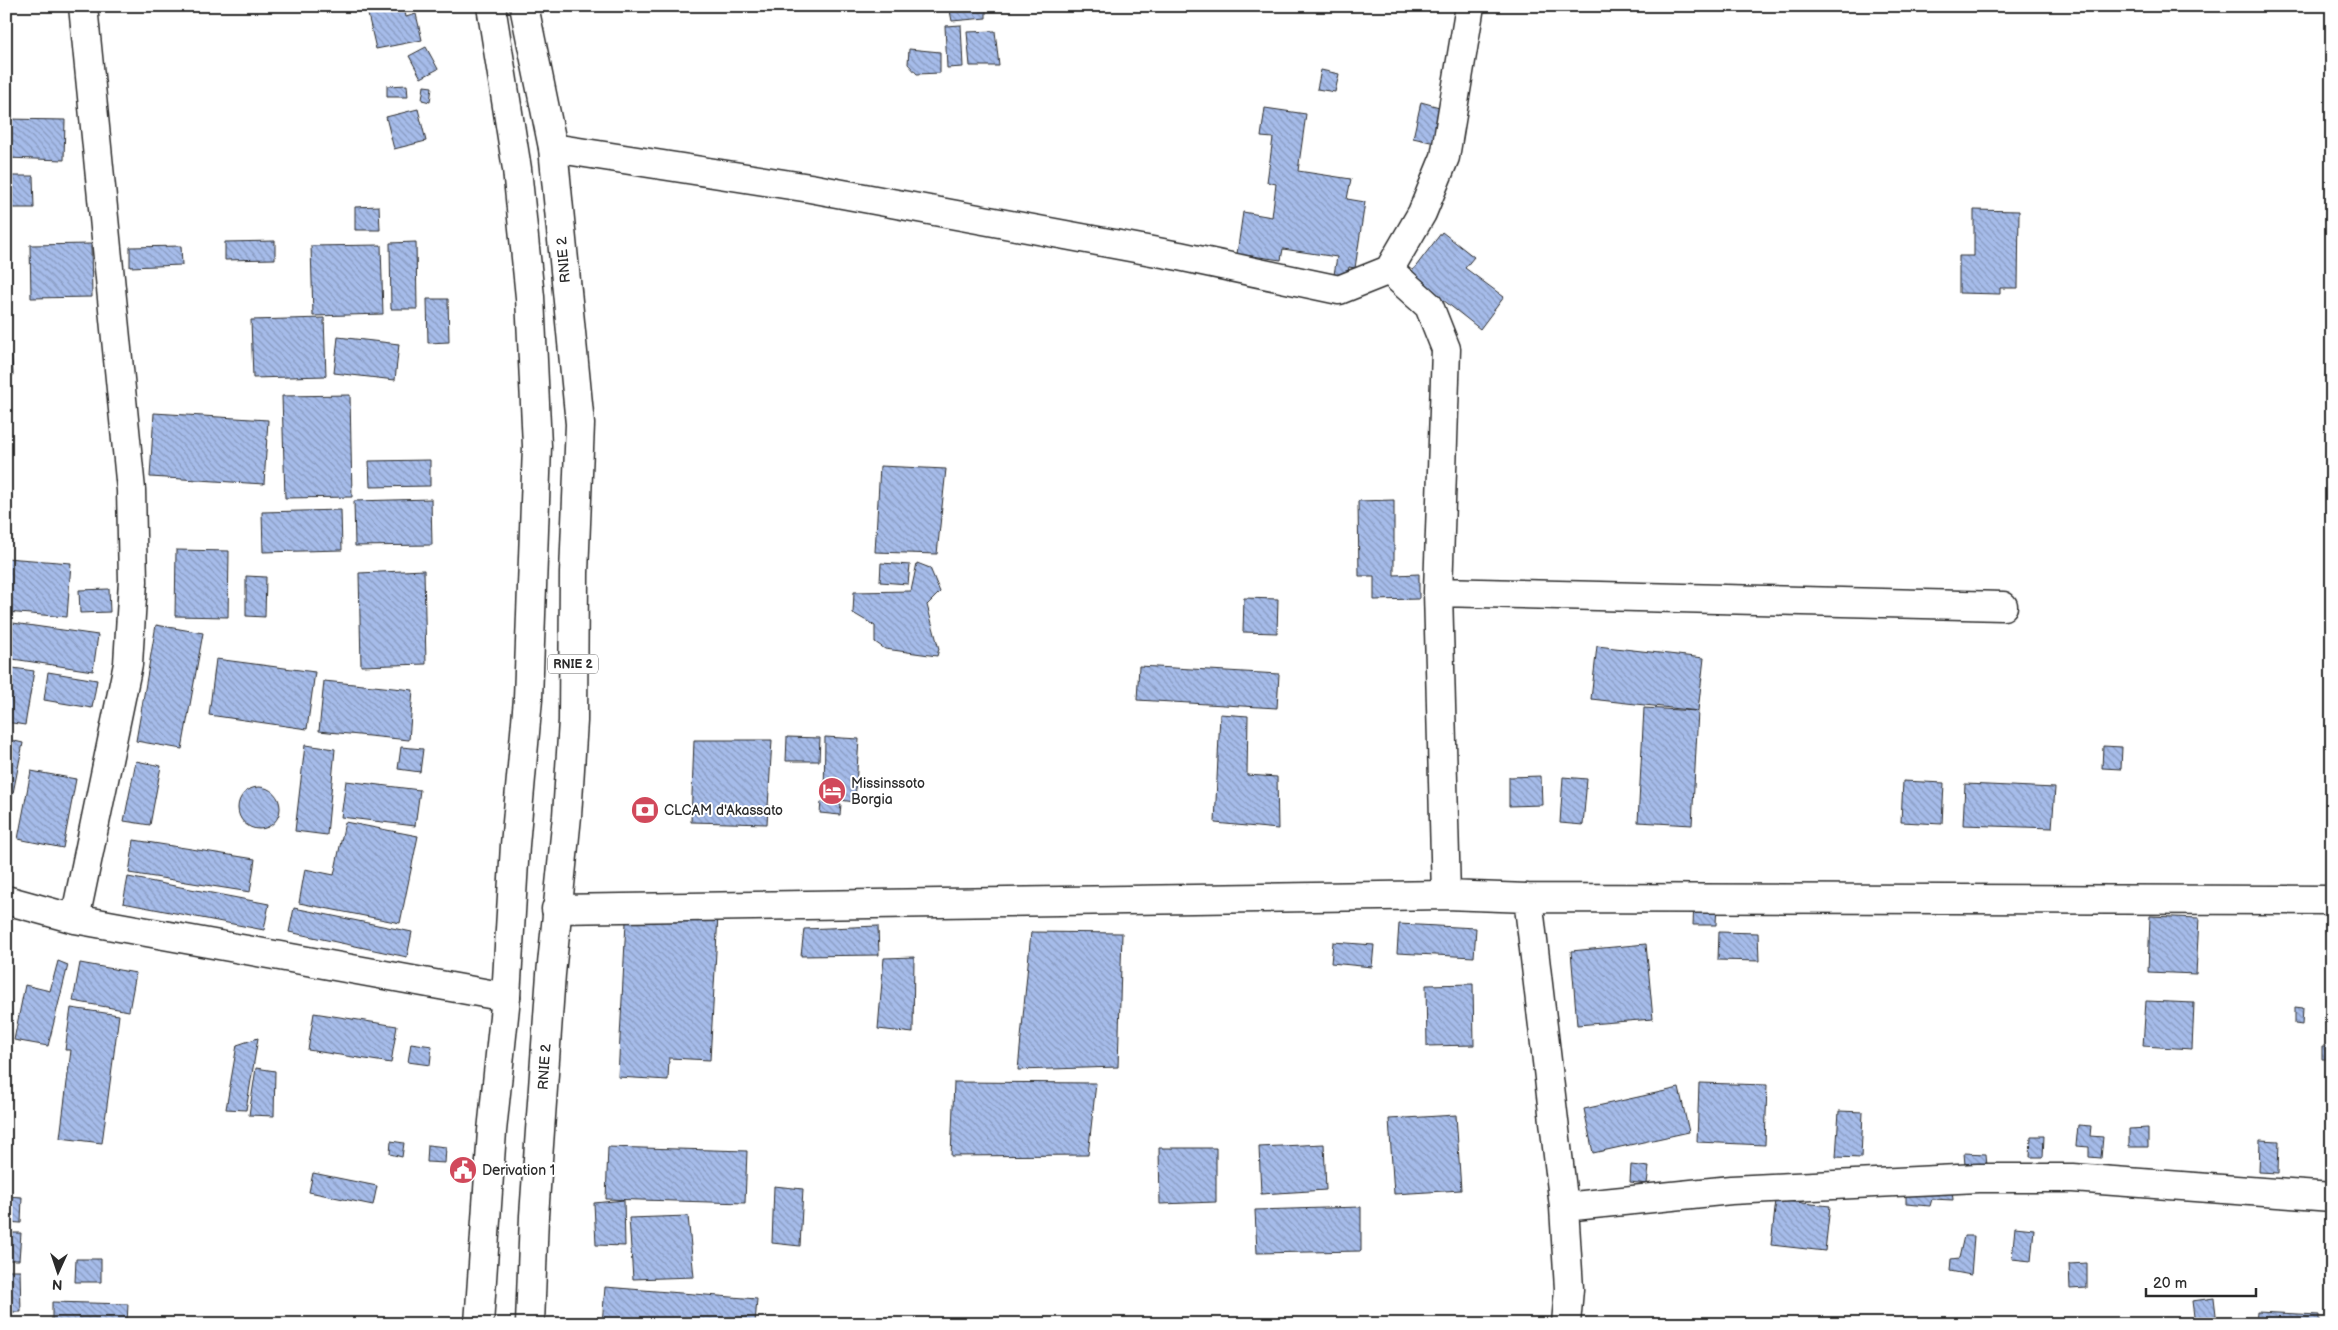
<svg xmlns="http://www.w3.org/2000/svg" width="2338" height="1330" viewBox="0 0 2338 1330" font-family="'Balsamiq Sans',sans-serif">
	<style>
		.building { fill: url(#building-back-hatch); stroke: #2b2b2b }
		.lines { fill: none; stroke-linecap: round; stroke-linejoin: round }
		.minor-casing { stroke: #2b2b2b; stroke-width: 31 }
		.highway-casing { stroke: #2b2b2b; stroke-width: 31 }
		.minor { stroke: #fff; stroke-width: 28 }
		.highway { stroke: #fff; stroke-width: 28 }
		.labels { text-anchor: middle; stroke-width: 4; stroke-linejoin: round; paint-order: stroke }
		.shield { fill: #fff; stroke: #6b6b6b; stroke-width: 1 }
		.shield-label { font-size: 12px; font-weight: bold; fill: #2b2b2b }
		.street-label { font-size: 14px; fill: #2b2b2b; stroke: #fff }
		.poi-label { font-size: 14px; fill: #2b2b2b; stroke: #fff; text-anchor: start }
	</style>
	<defs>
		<pattern id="building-back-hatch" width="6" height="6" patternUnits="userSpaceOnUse" patternTransform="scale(1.25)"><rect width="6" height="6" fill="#a6bcea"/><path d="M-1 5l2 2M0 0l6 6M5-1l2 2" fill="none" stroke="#8799be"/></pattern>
	</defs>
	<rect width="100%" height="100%" fill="#fff"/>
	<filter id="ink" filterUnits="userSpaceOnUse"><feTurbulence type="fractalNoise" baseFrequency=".02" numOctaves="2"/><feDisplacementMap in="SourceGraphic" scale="10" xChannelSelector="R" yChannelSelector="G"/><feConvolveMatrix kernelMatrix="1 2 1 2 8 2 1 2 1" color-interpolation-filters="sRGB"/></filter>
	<g filter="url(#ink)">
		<path class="building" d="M 366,6 L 404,6 L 406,17 L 416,14 L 422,40 L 376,49 Z
			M 986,7 L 986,18 L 952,21 L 950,11 Z
			M 961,25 L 963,67 L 947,68 L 945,26 Z
			M 995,31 L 999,66 L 970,66 L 967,32 Z
			M 426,47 L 438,69 L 421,78 L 409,56 Z
			M 909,49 L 940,52 L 940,73 L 917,74 L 908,64 Z
			M 1321,70 L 1339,74 L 1335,92 L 1317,89 Z
			M 407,85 L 408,97 L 387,97 L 387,86 Z
			M 424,86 L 432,87 L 430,102 L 422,100 Z
			M 1421,102 L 1443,108 L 1435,143 L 1413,138 Z
			M 1265,108 L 1306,114 L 1298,171 L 1351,179 L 1347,199 L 1365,202 L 1355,268 L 1349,267 L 1346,281 L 1333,280 L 1337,257 L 1283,249 L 1281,260 L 1237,254 L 1243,212 L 1272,217 L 1276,184 L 1267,182 L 1273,138 L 1261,137 Z
			M 418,109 L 426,141 L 394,149 L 386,117 Z
			M 6,119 L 65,120 L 64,160 L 6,158 Z
			M 6,176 L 33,176 L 34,208 L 6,208 Z
			M 379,206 L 380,230 L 355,230 L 355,207 Z
			M 1974,210 L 2019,211 L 2018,288 L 2000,288 L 2000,294 L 1959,293 L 1959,256 L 1974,256 Z
			M 1442,232 L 1474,257 L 1465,268 L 1504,297 L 1480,329 L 1410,274 Z
			M 275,241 L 275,259 L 225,260 L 225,242 Z
			M 416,242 L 417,309 L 391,309 L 390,243 Z
			M 91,244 L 92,297 L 31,298 L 30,245 Z
			M 381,245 L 383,314 L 313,316 L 311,246 Z
			M 181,246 L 182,265 L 130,267 L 130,247 Z
			M 427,299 L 448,299 L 449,342 L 428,343 Z
			M 324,318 L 326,376 L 253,378 L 251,320 Z
			M 338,337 L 399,344 L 395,380 L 334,373 Z
			M 6,356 L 12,356 L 13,376 L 6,376 Z
			M 350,395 L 352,497 L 285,498 L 282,396 Z
			M 154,413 L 268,420 L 264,484 L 150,477 Z
			M 430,460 L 430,486 L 370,487 L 369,461 Z
			M 880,466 L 946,469 L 937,554 L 875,552 Z
			M 431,499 L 432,545 L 355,546 L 354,501 Z
			M 1394,500 L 1394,575 L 1419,574 L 1419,599 L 1374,600 L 1374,576 L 1359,576 L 1358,501 Z
			M 341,510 L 342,550 L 263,552 L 262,512 Z
			M 176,550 L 229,551 L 228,617 L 175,616 Z
			M 6,558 L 71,563 L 67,617 L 6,612 Z
			M 881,563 L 910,565 L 908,584 L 880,582 Z
			M 917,563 L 930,568 L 940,592 L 927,605 L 939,649 L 937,656 L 885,649 L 875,642 L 875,626 L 853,613 L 854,592 L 911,591 Z
			M 424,570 L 426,664 L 361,666 L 359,573 Z
			M 246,576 L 266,577 L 265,617 L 246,616 Z
			M 109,589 L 110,612 L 80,613 L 79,590 Z
			M 1244,598 L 1278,599 L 1277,633 L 1243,632 Z
			M 6,622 L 98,635 L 93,671 L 6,658 Z
			M 156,625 L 203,633 L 182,749 L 136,741 Z
			M 1597,646 L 1704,658 L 1698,711 L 1591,699 Z
			M 216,659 L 315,672 L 307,729 L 209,715 Z
			M 1139,666 L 1279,674 L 1277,708 L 1137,700 Z
			M 6,667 L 34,671 L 25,725 L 6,722 Z
			M 48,672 L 97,680 L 92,708 L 44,700 Z
			M 324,681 L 413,690 L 409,740 L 319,731 Z
			M 1644,708 L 1698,711 L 1692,825 L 1638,822 Z
			M 1220,714 L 1248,716 L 1247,775 L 1277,777 L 1278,829 L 1215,823 Z
			M 787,737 L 820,738 L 819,761 L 786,761 Z
			M 825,737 L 859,739 L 855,802 L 824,798 Z
			M 6,739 L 23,743 L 6,828 Z
			M 694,740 L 772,740 L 767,824 L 691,822 Z
			M 305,745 L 335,749 L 327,835 L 295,831 Z
			M 2103,746 L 2122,747 L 2121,769 L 2102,768 Z
			M 401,747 L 423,749 L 420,772 L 398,769 Z
			M 136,761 L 161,766 L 150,825 L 124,821 Z
			M 31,771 L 76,779 L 63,848 L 18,839 Z
			M 1541,776 L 1542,805 L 1509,806 L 1509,777 Z
			M 1563,777 L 1587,779 L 1583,825 L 1560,823 Z
			M 346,781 L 420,790 L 415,826 L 341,817 Z
			M 1903,781 L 1944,783 L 1942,824 L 1901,822 Z
			M 1965,784 L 2055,788 L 2052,828 L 1963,825 Z
			M238 808a21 21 0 1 1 42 0a21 21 0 1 1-42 0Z
			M 821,802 L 841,804 L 840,815 L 820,813 Z
			M 345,822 L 418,836 L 400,923 L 299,903 L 305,869 L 334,875 Z
			M 134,840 L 255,859 L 250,892 L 129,873 Z
			M 128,877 L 269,904 L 264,930 L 123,903 Z
			M 1694,901 L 1717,902 L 1716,925 L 1693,925 Z
			M 294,908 L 412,932 L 407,957 L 289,932 Z
			M 718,915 L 710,1060 L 669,1058 L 668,1080 L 618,1077 L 626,922 Z
			M 2150,916 L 2199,918 L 2196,974 L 2148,972 Z
			M 1399,924 L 1476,928 L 1474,957 L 1397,953 Z
			M 878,926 L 879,955 L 801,956 L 804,929 Z
			M 1031,932 L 1122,933 L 1118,1067 L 1018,1070 Z
			M 1719,932 L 1758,933 L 1759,961 L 1718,960 Z
			M 1333,942 L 1374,945 L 1372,967 L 1331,963 Z
			M 1646,944 L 1653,1019 L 1577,1025 L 1571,951 Z
			M 914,957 L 913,1033 L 878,1029 L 884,958 Z
			M 58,961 L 68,965 L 48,1046 L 14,1040 L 25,985 L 50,991 Z
			M 80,963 L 136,973 L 129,1011 L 73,1001 Z
			M 1473,984 L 1474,1045 L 1427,1046 L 1426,985 Z
			M 2146,1001 L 2194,1003 L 2192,1049 L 2143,1046 Z
			M 2295,1007 L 2303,1008 L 2302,1025 L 2295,1024 Z
			M 71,1008 L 119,1015 L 102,1143 L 60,1138 L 71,1050 L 65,1050 Z
			M 314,1013 L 397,1026 L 391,1063 L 308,1050 Z
			M 258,1038 L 246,1110 L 226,1109 L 237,1045 Z
			M 411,1043 L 432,1046 L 430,1065 L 408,1062 Z
			M 2322,1046 L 2332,1046 L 2332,1064 L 2329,1064 L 2329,1059 L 2322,1059 Z
			M 256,1068 L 275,1071 L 274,1116 L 249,1115 Z
			M 954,1082 L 1096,1083 L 1088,1155 L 951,1156 Z
			M 1699,1083 L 1767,1085 L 1765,1145 L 1697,1142 Z
			M 1679,1088 L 1689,1132 L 1593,1153 L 1584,1109 Z
			M 1839,1111 L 1863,1112 L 1861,1158 L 1836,1157 Z
			M 1456,1115 L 1461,1190 L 1394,1194 L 1389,1119 Z
			M 2078,1125 L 2091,1126 L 2090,1136 L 2103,1137 L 2101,1158 L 2089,1157 L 2089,1147 L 2076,1146 Z
			M 2148,1128 L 2148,1147 L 2129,1147 L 2129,1129 Z
			M 2031,1136 L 2044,1136 L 2043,1157 L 2030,1157 Z
			M 2260,1140 L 2279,1141 L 2278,1173 L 2259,1172 Z
			M 391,1141 L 404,1143 L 402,1157 L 390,1154 Z
			M 1324,1144 L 1326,1190 L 1261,1194 L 1259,1147 Z
			M 428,1145 L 446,1147 L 445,1163 L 427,1162 Z
			M 608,1147 L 747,1151 L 745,1203 L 606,1199 Z
			M 1159,1148 L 1216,1148 L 1216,1202 L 1160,1204 Z
			M 1964,1153 L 1986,1154 L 1987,1166 L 1965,1165 Z
			M 1631,1165 L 1649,1167 L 1647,1184 L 1630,1182 Z
			M 313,1173 L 377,1186 L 373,1205 L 309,1192 Z
			M 774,1186 L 803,1189 L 800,1246 L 772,1243 Z
			M 1952,1189 L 1953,1200 L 1932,1199 L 1930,1206 L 1906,1204 L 1906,1195 Z
			M 6,1196 L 22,1197 L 21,1223 L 6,1222 Z
			M 624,1200 L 625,1246 L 596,1245 L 594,1203 Z
			M 1776,1200 L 1830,1206 L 1825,1251 L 1771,1245 Z
			M 1361,1207 L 1361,1251 L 1257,1253 L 1255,1210 Z
			M 688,1216 L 694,1277 L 633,1279 L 629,1218 Z
			M 2015,1227 L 2034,1229 L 2031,1261 L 2012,1259 Z
			M 6,1233 L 21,1233 L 19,1260 L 6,1260 Z
			M 1964,1236 L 1974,1236 L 1971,1275 L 1950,1271 L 1951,1259 L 1959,1258 Z
			M 76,1259 L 101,1259 L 101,1282 L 75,1282 Z
			M 2087,1263 L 2087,1288 L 2070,1289 L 2069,1264 Z
			M 6,1270 L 20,1270 L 21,1312 L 6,1312 Z
			M 605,1287 L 757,1299 L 755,1324 L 602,1324 Z
			M 2214,1298 L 2217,1323 L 2195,1324 L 2192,1301 Z
			M 52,1302 L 128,1304 L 127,1324 L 52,1324 Z
			M 2257,1312 L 2319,1315 L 2319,1324 L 2256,1324 Z
			M 198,1319 L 224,1321 L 224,1324 L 198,1324 Z"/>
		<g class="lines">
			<defs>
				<path id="minor" d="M 553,148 L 810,188 L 1179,256 L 1339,290 L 1389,270 L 1422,213 L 1445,157 L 1470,6
					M 1389,270 L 1429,306 L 1446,349 L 1438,592 L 1446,895
					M 1438,592 L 2003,606
					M 1528,898 L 1564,1207 L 1569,1289 L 1566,1324
					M 6,900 L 75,919 L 506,997
					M 556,909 L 1446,895 L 1528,898 L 2332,900
					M 75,919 L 128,664 L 133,581 L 131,490 L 83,6
					M 1564,1207 L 1731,1190 L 1978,1178 L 2073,1178 L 2332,1197"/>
				<path id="highway" d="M 524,6 L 553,148 L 580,424 L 574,573 L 573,721 L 567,816 L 551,974 L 534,1216 L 530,1324
					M 479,1324 L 492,1131 L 506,997 L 515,845 L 528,699 L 537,446 L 530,297 L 517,169 L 491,6"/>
			</defs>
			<use href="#minor" class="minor-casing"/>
			<use href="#highway" class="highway-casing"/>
			<use href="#minor" class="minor"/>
			<use href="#highway" class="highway"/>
		</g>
	</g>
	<defs>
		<symbol id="hotel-disc" viewBox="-11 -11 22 22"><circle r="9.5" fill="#d1495b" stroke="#fff"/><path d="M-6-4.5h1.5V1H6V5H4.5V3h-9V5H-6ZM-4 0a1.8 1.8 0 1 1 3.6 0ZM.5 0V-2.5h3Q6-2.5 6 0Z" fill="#fff"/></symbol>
		<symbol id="bank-disc" viewBox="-11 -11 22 22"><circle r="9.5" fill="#d1495b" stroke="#fff"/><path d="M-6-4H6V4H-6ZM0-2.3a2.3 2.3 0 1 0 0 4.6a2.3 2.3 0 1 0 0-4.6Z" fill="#fff"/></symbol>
		<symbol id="civic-disc" viewBox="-11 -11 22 22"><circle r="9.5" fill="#d1495b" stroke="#fff"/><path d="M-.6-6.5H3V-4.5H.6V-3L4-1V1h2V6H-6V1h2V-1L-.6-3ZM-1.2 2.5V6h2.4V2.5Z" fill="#fff"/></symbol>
	</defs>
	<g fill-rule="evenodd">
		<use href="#hotel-disc" x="816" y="775" width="32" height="32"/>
		<use href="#bank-disc" x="629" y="794" width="32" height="32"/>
		<use href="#civic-disc" x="447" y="1154" width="32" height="32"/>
	</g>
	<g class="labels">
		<rect class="shield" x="548" y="654.5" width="50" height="19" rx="4"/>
		<g class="shield-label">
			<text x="573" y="668">RNIE 2</text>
		</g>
		<g class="street-label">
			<text transform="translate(563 260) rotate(-95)" y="5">RNIE 2</text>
			<text transform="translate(544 1067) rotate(-86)" y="5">RNIE 2</text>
		</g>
		<g class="poi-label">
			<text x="851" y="788">Missinssoto<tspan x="851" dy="16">Borgia</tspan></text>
			<text x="664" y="815">CLCAM d'Akassato</text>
			<text x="482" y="1175">Derivation 1</text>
		</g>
	</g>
	<rect width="2338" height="1330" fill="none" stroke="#fff" stroke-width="25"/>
	<rect x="12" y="12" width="2313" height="1305" fill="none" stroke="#2b2b2b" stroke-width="2" filter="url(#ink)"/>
	<g transform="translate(58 1272) rotate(183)" stroke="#ffffff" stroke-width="4" paint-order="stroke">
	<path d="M0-4L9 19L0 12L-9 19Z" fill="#2b2b2b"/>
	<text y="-8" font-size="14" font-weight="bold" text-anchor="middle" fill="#2b2b2b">N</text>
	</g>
	<path d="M2146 1288v8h110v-8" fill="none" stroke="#2b2b2b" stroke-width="2.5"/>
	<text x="2153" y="1288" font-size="15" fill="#2b2b2b" stroke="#ffffff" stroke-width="4" paint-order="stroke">20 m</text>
</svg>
